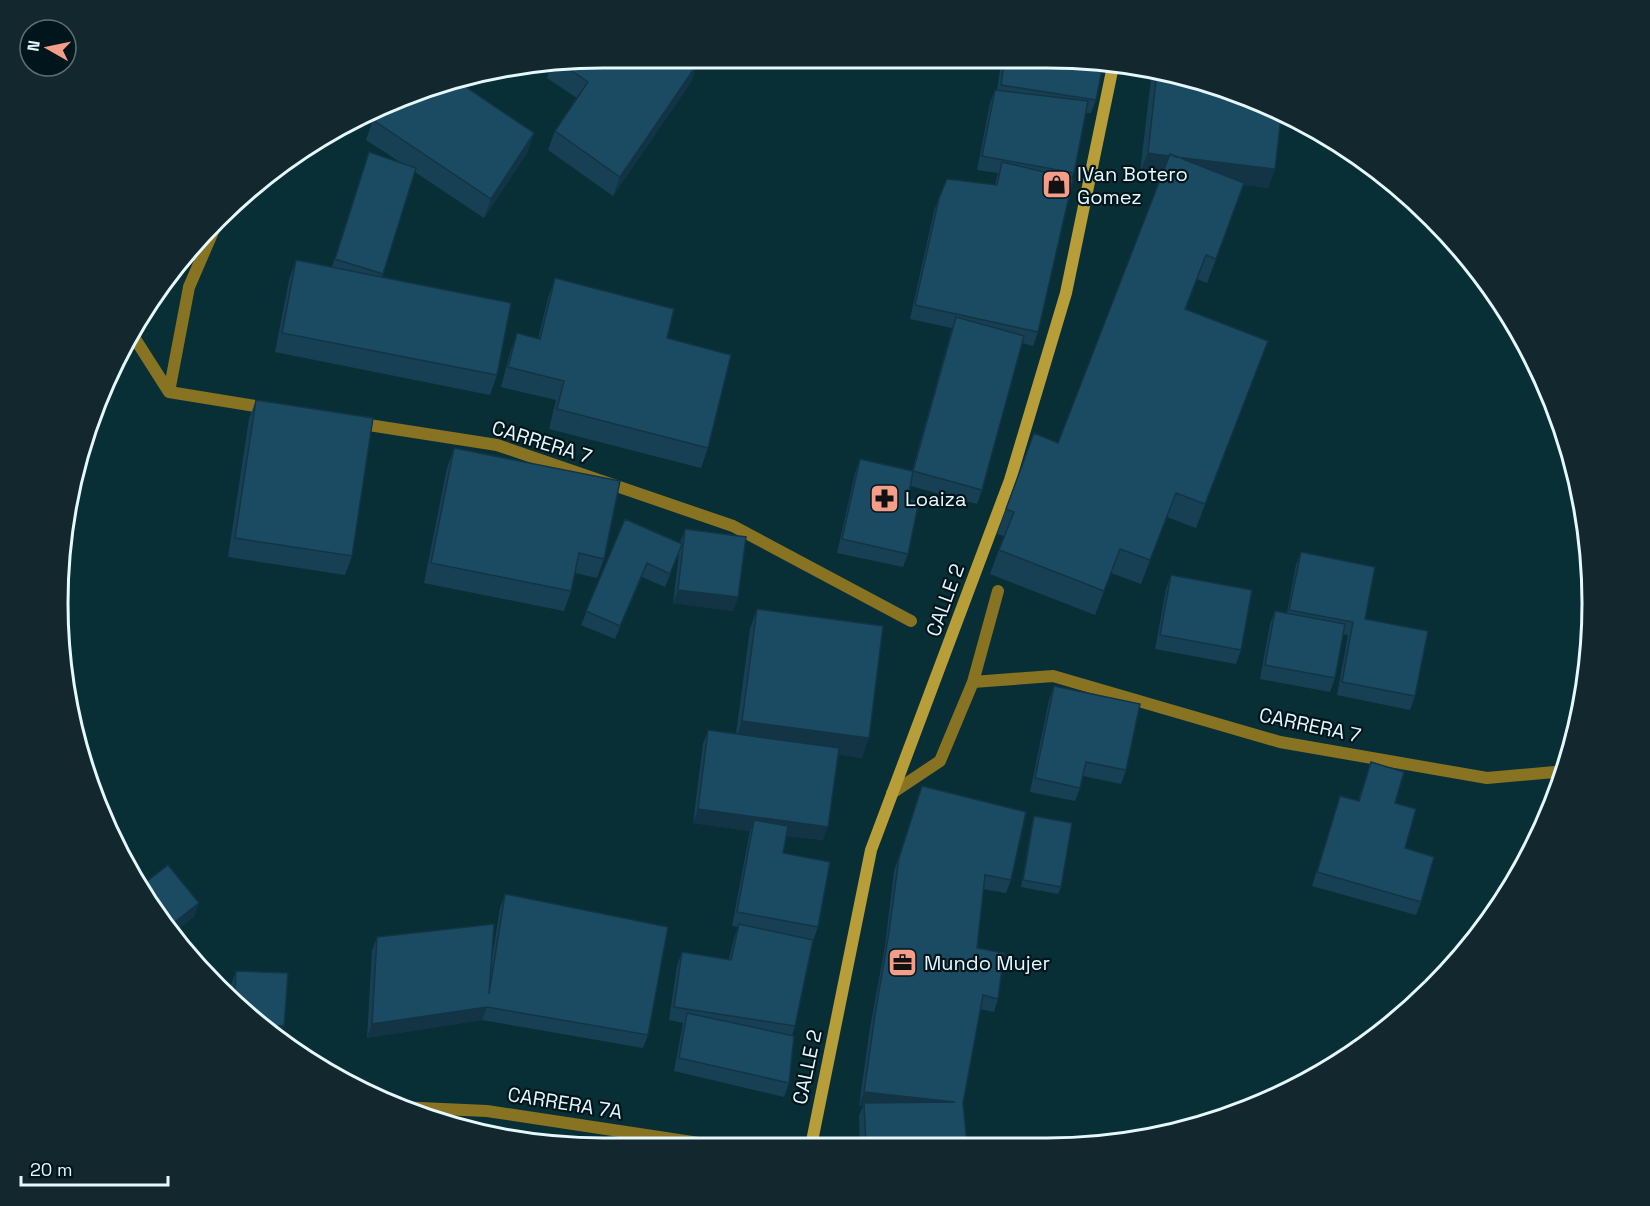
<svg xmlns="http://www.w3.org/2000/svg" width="1650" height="1206" viewBox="0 0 1650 1206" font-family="'Space Grotesk',sans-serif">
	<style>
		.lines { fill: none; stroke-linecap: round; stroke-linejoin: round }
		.street { stroke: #887322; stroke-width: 12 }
		.secondary { stroke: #b89e38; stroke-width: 12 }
		.wall { fill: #174055 }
		.shaded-wall { fill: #133445 }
		.building { fill: #1b4b63; stroke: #133445; stroke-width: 1.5 }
		.labels { text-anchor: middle; stroke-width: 4.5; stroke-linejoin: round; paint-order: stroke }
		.poi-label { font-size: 20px; fill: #e5f8fd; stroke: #00161c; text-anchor: start }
		.street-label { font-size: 20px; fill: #e5f8fd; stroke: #00161c }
		.rim { fill: none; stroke: #e5f8fd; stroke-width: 3 }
	</style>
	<rect width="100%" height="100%" fill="#092f36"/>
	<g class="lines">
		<path class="street" d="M 132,334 L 169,392
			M 169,392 L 268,408
			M 169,392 L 189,287 L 218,220
			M 356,423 L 497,445 L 733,526 L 911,621
			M 973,682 L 998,591
			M 892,793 L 940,761 L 973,682 L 1053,676 L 1280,742 L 1487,778 L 1566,771
			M 398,1107 L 487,1111 L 725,1147"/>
		<path class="secondary" d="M 811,1146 L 871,850 L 1010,480 L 1066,293 L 1113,66"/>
	</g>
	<path class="wall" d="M 603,57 L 691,82 L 613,196 L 548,150 L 555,131 L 577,98 L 547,78 L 552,64 Z
		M 1002,57 L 1047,57 L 1096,100 L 1091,113 L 1086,113 L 1074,173 L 1071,179 L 1038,332 L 1033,346 L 1022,343 L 982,490 L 977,504 L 911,486 L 908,499 L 908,554 L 903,567 L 837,553 L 855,473 L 860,459 L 912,471 L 952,328 L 910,319 L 934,211 L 939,198 L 995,185 L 998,173 L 977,170 L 990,103 L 995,90 L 997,90 Z
		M 1152,71 L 1188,76 L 1275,169 L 1268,188 L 1244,185 L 1207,283 L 1197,279 L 1186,309 L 1268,341 L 1196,528 L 1167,517 L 1141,584 L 1111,573 L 1095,615 L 990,574 L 1004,536 L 997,534 L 1034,433 L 1058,443 L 1162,175 L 1140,172 Z
		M 373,120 L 534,133 L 527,153 L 484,218 L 415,172 L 382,277 L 497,375 L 490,395 L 275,352 L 289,280 L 296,260 L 332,267 L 369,152 L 400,162 L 366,140 Z
		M 555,278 L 667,338 L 708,448 L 701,468 L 549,429 L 556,400 L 501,387 L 510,353 L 517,333 L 538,339 L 548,298 Z
		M 256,400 L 352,556 L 345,575 L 228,557 L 249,419 Z
		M 454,448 L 604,559 L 597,578 L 575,573 L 571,591 L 564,611 L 424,583 L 447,468 Z
		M 625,519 L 680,543 L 685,529 L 738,597 L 733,611 L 673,603 L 679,553 L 665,587 L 642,577 L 615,639 L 581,625 Z
		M 1301,552 L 1365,619 L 1415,696 L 1410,710 L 1337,695 L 1348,635 L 1343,634 L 1335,678 L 1330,692 L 1260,679 L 1270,624 L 1275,611 L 1287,613 L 1296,565 Z
		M 1171,575 L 1241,650 L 1236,664 L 1155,649 L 1166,589 Z
		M 757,609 L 862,758 L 838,754 L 823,840 L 787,836 L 783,853 L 818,927 L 813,941 L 795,1026 L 792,1036 L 789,1083 L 784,1097 L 674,1071 L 683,1023 L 669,1020 L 677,966 L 682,952 L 729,959 L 734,938 L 738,927 L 732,926 L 750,831 L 693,823 L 703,744 L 708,730 L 736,734 L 750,629 Z
		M 1054,686 L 1126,770 L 1121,784 L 1083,776 L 1080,788 L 1075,801 L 1030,792 L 1049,700 Z
		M 1371,762 L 1395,803 L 1405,848 L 1421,902 L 1416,915 L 1312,886 L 1340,796 L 1358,801 Z
		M 922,786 L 1011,880 L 1006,893 L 983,889 L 977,948 L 998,999 L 994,1012 L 980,1009 L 963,1103 L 967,1145 L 860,1146 L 859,1116 L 863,1106 L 859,1106 L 870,1028 L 885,946 L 894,871 Z
		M 1034,816 L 1061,887 L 1058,894 L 1021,887 L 1032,823 Z
		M 505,894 L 648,1035 L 643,1048 L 482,1020 L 367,1038 L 372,951 L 377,937 L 491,964 L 500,908 Z
		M 236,971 L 243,1014 L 230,999 L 231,985 Z"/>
	<path class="shaded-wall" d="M 698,63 L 691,82 L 613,196 L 620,177 Z
		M 534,133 L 527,153 L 484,218 L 491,199 Z
		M 1148,153 L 1275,169 L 1268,188 L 1244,185 L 1207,283 L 1244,185 L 1140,172 Z
		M 1176,493 L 1167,517 L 1141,584 L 1150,560 Z
		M 647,563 L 642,577 L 615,639 L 620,626 Z
		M 678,590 L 738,597 L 733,611 L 673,603 Z
		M 742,721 L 869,738 L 862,758 L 735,741 Z
		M 698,809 L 828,827 L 823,840 L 752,831 L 754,820 L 750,831 L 693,823 Z
		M 199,903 L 194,917 L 170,936 L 166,929 Z
		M 487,1007 L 482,1020 L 367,1038 L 372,1024 Z
		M 259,1025 L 284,1026 L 279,1040 Z
		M 864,1092 L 955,1102 L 864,1103 L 863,1106 L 859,1106 Z"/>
	<path class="building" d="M 603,57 L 690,57 L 698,63 L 620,177 L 555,131 L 588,82 L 560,63 Z
		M 1005,57 L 1047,57 L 1103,64 L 1096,100 L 1001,85 Z
		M 1157,71 L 1188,76 L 1281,117 L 1275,169 L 1176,157 L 1170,154 L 1169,156 L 1148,153 Z
		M 454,79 L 534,133 L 491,199 L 373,120 L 377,114 Z
		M 995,90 L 1088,101 L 1074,173 L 982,156 Z
		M 369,152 L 416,168 L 383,274 L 335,259 Z
		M 1170,154 L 1244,183 L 1216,259 L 1206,255 L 1185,309 L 1268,341 L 1205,504 L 1176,493 L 1150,560 L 1120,549 L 1104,591 L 999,550 L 1014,512 L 1006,509 L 1034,433 L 1058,443 Z
		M 1002,162 L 1073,179 L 1038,332 L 915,305 L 939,198 L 947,179 L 997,185 Z
		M 296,260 L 511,303 L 497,375 L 282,333 Z
		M 555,278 L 674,309 L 667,338 L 731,355 L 708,448 L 557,409 L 564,381 L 508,367 L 517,333 L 540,339 Z
		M 956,317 L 1024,336 L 982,490 L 913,471 L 908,499 L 919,501 L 908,554 L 842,539 L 860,459 L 913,471 Z
		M 256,400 L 373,418 L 352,556 L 235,538 Z
		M 454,448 L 620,481 L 604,559 L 579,553 L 571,591 L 431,563 Z
		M 625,519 L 682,544 L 670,574 L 647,563 L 620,626 L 586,611 Z
		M 685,529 L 746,537 L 738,597 L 678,590 Z
		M 1301,552 L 1375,567 L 1365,619 L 1428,631 L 1415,696 L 1342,682 L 1353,622 L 1289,610 Z
		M 1171,575 L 1252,590 L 1241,650 L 1160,635 Z
		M 757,609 L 883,626 L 869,738 L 742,721 Z
		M 1275,611 L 1345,624 L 1335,678 L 1265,665 Z
		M 1054,686 L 1140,704 L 1126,770 L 1086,762 L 1080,788 L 1035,778 Z
		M 708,730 L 839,748 L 828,827 L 698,809 Z
		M 1371,762 L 1404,772 L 1395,803 L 1416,809 L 1405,848 L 1434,857 L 1421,902 L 1317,872 L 1340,796 L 1359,801 Z
		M 922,786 L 1026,812 L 1011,880 L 985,875 L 977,948 L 1004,953 L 998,999 L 983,995 L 963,1103 L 967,1145 L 866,1146 L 864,1103 L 955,1102 L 864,1092 L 875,1015 L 889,932 L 899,858 Z
		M 1034,816 L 1072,823 L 1061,887 L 1023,880 Z
		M 754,820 L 788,826 L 783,853 L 830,862 L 818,927 L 737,912 Z
		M 168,865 L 199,903 L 166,929 L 141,886 Z
		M 505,894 L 668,927 L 648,1035 L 487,1007 L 372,1024 L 377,937 L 494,924 L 489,994 Z
		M 739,924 L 813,940 L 795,1026 L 674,1007 L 682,952 L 731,960 Z
		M 236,971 L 288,973 L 284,1026 L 259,1025 L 243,1014 L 234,1004 Z
		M 687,1013 L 794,1036 L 789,1083 L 679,1058 Z
		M 414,1114 L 519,1136 L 518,1138 L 428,1120 Z"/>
	<defs>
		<symbol id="shop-square" viewBox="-11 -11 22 22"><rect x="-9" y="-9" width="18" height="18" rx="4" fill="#f49e89" stroke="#00161c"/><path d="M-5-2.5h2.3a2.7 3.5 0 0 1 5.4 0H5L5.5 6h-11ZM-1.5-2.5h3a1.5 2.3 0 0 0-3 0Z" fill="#111"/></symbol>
		<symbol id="pharmacy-square" viewBox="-11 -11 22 22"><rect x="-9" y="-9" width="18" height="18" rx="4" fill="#f49e89" stroke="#00161c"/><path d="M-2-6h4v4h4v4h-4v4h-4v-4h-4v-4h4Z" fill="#111"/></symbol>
		<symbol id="office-square" viewBox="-11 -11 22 22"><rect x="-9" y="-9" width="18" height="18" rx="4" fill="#f49e89" stroke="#00161c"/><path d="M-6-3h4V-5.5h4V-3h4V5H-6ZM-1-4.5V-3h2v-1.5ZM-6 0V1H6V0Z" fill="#111"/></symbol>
	</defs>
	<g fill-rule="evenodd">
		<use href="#shop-square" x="1040" y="168" width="33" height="33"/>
		<use href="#pharmacy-square" x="868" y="482" width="33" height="33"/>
		<use href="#office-square" x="886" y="946" width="33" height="33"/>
	</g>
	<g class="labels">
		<g class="poi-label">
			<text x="1077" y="181">IVan Botero<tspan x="1077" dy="23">Gomez</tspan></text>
			<text x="905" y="506">Loaiza</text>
			<text x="924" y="970">Mundo Mujer</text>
		</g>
		<g class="street-label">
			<text transform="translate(542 442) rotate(17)" y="7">CARRERA 7</text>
			<text transform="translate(945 600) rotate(-70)" y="7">CALLE 2</text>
			<text transform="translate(1310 725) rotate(12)" y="7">CARRERA 7</text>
			<text transform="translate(807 1067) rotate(-78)" y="7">CALLE 2</text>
			<text transform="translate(565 1103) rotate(9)" y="7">CARRERA 7A</text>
		</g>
	</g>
	<path d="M0 0H1650V1206H0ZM603 68H1047A535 535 0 0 1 1582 603V603A535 535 0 0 1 1047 1138H603A535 535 0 0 1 68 603V603A535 535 0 0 1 603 68Z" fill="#12282e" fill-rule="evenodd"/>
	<path class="rim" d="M603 68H1047A535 535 0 0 1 1582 603V603A535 535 0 0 1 1047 1138H603A535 535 0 0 1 68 603V603A535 535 0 0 1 603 68Z"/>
	<g transform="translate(48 48) rotate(279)"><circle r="28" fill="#00161c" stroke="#5c7076" stroke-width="1.5"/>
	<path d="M0-4.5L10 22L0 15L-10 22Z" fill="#f49e89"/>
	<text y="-9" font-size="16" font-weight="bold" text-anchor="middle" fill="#e5f8fd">N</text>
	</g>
	<path d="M21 1176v9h147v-9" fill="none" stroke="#e5f8fd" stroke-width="3"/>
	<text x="30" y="1176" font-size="18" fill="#e5f8fd" stroke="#00161c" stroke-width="4.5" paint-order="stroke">20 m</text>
</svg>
